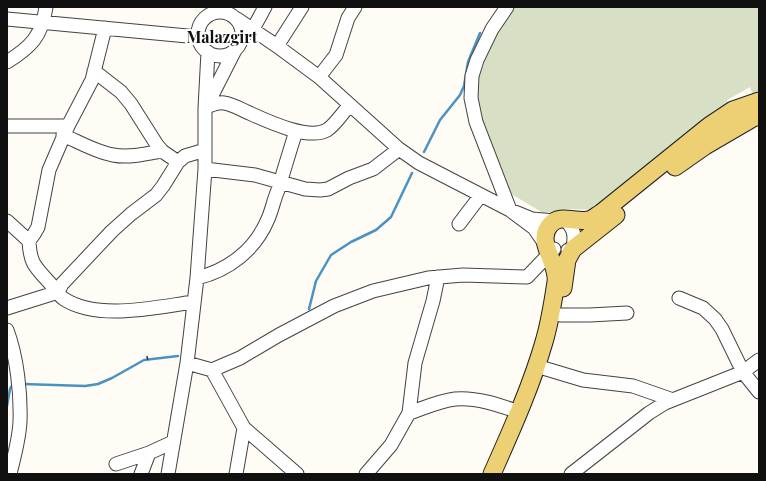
<svg xmlns="http://www.w3.org/2000/svg" width="766" height="481" viewBox="0 0 766 481" font-family="'Playfair Display',serif">
	<style>
		.cemetery { fill: #d7e0c5 }
		.lines { fill: none; stroke-linecap: round; stroke-linejoin: round }
		.stream { stroke: #4992c3; stroke-width: 2.5 }
		.minor-casing { stroke: #434343; stroke-width: 15 }
		.major-casing { stroke: #212121; stroke-width: 19 }
		.path { stroke: #323232; stroke-width: 1.5; stroke-dasharray: 4 2; stroke-linecap: butt }
		.minor { stroke: #fff; stroke-width: 13 }
		.major { stroke: #edd074; stroke-width: 17 }
		.labels { text-anchor: middle; stroke-width: 4; stroke-linejoin: round; paint-order: stroke }
		.district-label { font-size: 16px; font-weight: bold; fill: #101010; stroke: #fff }
	</style>
	<rect width="100%" height="100%" fill="#fefcf4"/>
	<path class="cemetery" d="M 513,7 L 759,7 L 759,97 L 754,98 L 750,87 L 727,100 L 732,113 L 593,210 L 568,209 L 543,213 L 508,192 L 480,123 L 475,90 L 480,72 L 500,26 Z"/>
	<g class="lines">
		<path class="stream" d="M 424,152 L 440,120 L 460,95 L 464,86 L 468,62 L 480,33
			M 309,309 L 316,281 L 331,255 L 351,242 L 376,230 L 391,217 L 412,173
			M 23,384 L 85,386 L 98,384 L 112,378 L 144,360 L 178,356
			M 7,406 L 10,389 L 11,387 L 14,386"/>
		<defs>
			<path id="minor" d="M 507,7 L 492,29 L 477,60 L 472,76 L 471,98 L 476,122 L 510,210 L 534,228 L 545,244 L 549,246
				M198 34a22 22 0 1 1 44 0a22 22 0 1 1-44 0Z
				M 7,19 L 198,37
				M 237,19 L 277,46 L 319,77 L 399,149 L 419,163 L 510,210 L 532,219 L 555,221
				M 246,34 L 253,29 L 265,7
				M 277,46 L 302,7
				M 7,62 C 31,47 42,36 46,7
				M 94,71 L 121,92 L 131,104 L 157,145 L 162,151 L 178,162
				M 319,77 L 336,55 L 348,18 L 355,7
				M 207,105 L 235,50
				M 206,107 C 212,105 218,102 224,103 C 232,104 240,109 247,112 C 265,120 308,141 327,130 C 336,124 343,112 350,105
				M 7,126 L 68,126
				M 63,135 C 79,142 96,152 113,155 C 129,158 146,154 162,151
				M 205,169 L 255,175 L 305,189 L 320,190 L 328,189 L 349,178 L 373,169 L 399,149
				M 564,219 C 575,229 575,235 573,249 L 568,250
				M 7,221 L 29,241 C 30,262 34,266 48,281 C 53,286 58,295 64,299 C 98,321 156,307 194,302
				M 459,224 L 481,195
				M 29,241 L 34,234 L 38,227 L 49,170 L 68,126 L 92,80 L 105,28
				M 197,278 C 229,270 255,250 268,219 C 272,210 274,199 278,190 C 284,170 290,150 296,131
				M 679,298 L 703,308 L 715,319 L 722,329 L 743,372 L 759,392
				M 7,308 L 58,292 L 62,284 L 112,231 L 131,214 L 156,195 L 163,186 L 178,162 L 185,156 L 205,150
				M 560,315 L 590,315 L 627,313
				M 7,330 C 17,357 21,393 20,422 C 19,440 14,457 10,474
				M 187,363 L 212,370 L 244,428 L 297,474
				M 543,368 L 583,380 L 633,386 L 673,400
				M 212,370 L 240,358 L 279,335 L 334,306 L 373,291 L 428,278 L 463,275 L 527,277 L 554,249
				M 409,413 L 415,363 L 433,301 L 438,277
				M 116,464 L 149,453
				M 141,474 L 149,453 L 173,442
				M 168,474 L 187,363 L 197,278 L 205,169 L 205,108 L 208,52
				M 236,474 L 244,428
				M 366,474 L 391,445 L 409,413 C 424,408 439,401 455,399 C 476,397 499,405 519,412
				M 571,474 L 649,413 L 665,403 L 743,372 L 759,360"/>
			<path id="major" d="M 675,167 L 705,146 L 753,118 L 759,116
				M 563,288 L 567,260 L 573,249 L 616,215
				M 492,474 C 511,431 531,387 544,342 C 550,322 553,302 556,282 C 559,263 535,242 550,225 C 560,213 575,223 588,220 C 592,220 597,215 601,213 L 709,126 L 733,110 L 759,101"/>
		</defs>
		<use href="#minor" class="minor-casing"/>
		<use href="#major" class="major-casing"/>
		<path class="path" d="M 147,356 L 148,362"/>
		<use href="#minor" class="minor"/>
		<use href="#major" class="major"/>
	</g>
	<g class="labels">
		<g class="district-label">
			<text x="222" y="43">Malazgirt</text>
		</g>
	</g>
	<rect width="766" height="481" fill="none" stroke="#101010" stroke-width="16"/>
</svg>
